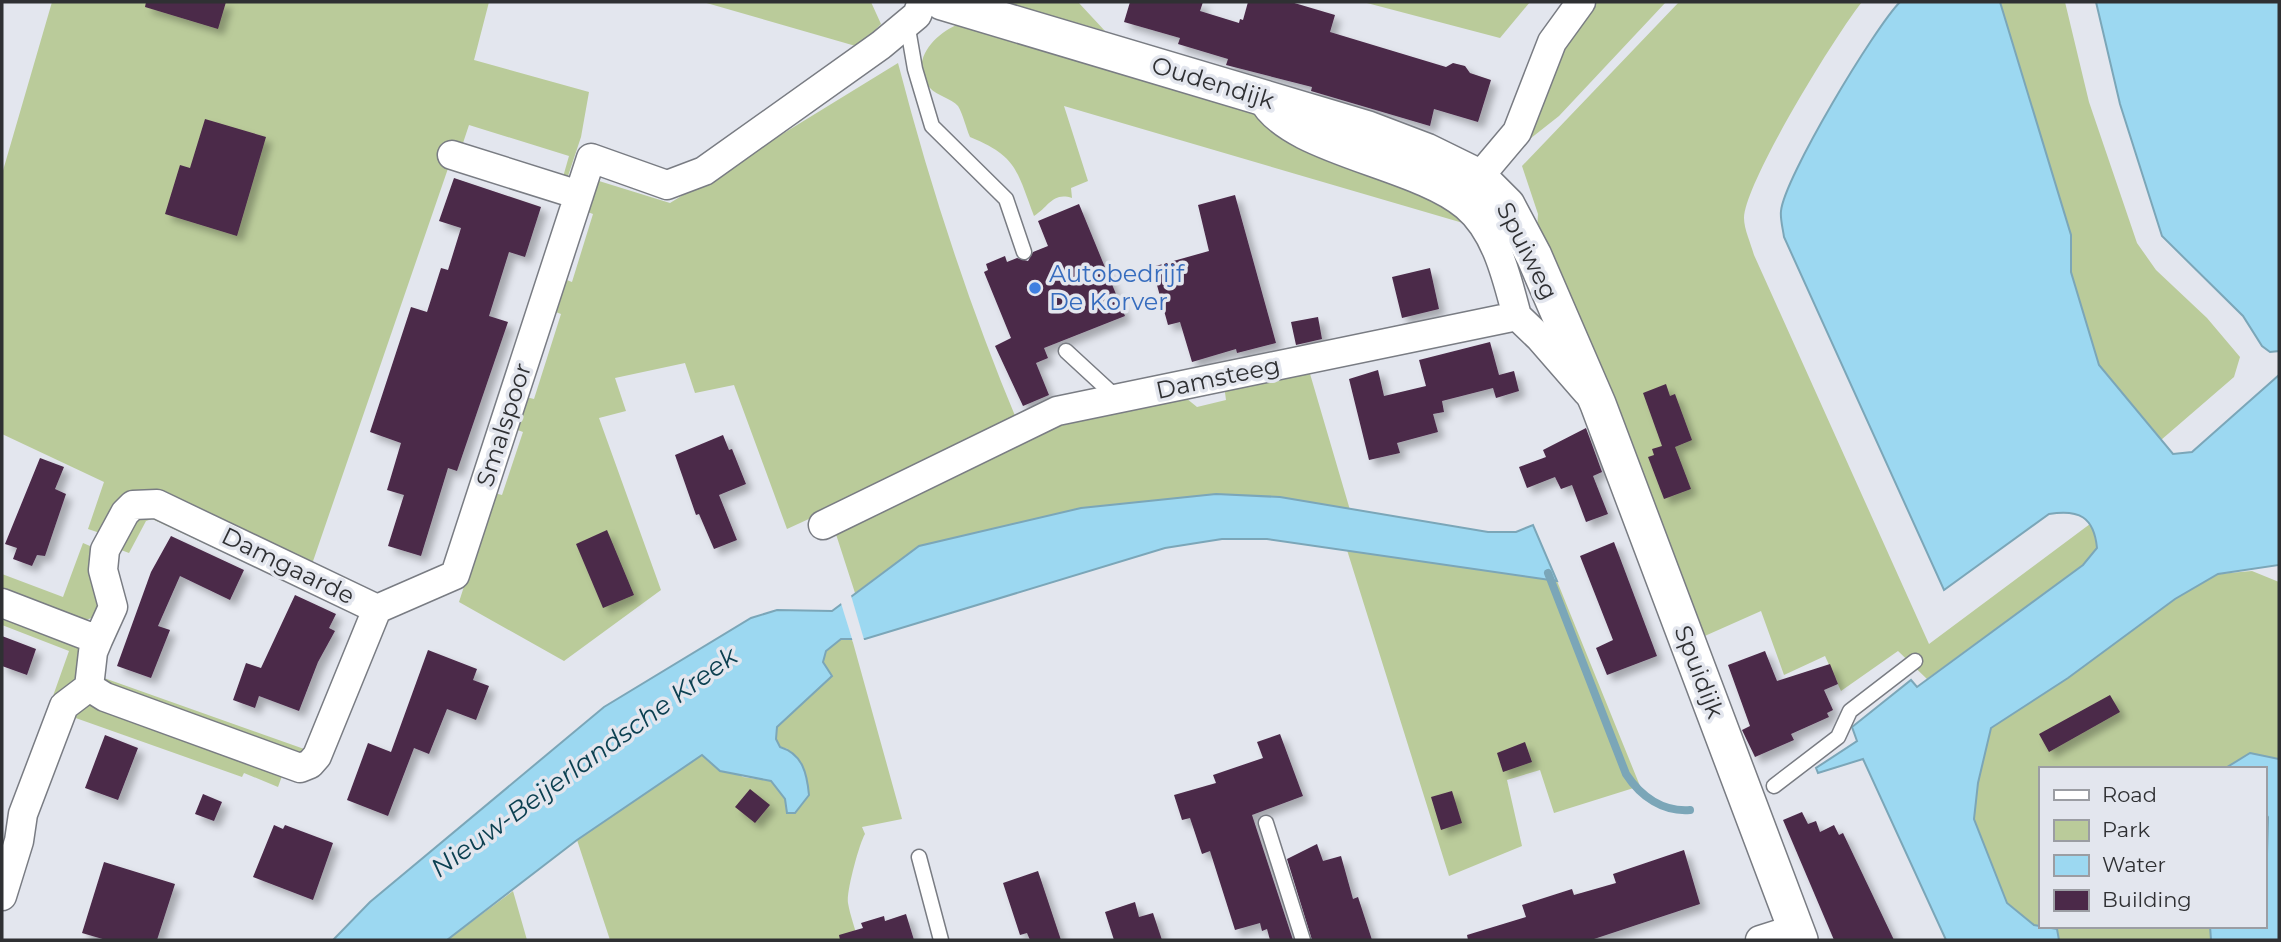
<svg xmlns="http://www.w3.org/2000/svg" width="2281" height="942" viewBox="0 0 2281 942" font-family="Montserrat,sans-serif">
	<style>
		.green { fill: #bacb9a }
		.water { fill: #9cd8f1; stroke: #7ba6b8; stroke-width: 2 }
		.pier { fill: #e3e6ee }
		.lines { fill: none; stroke-linecap: round; stroke-linejoin: round }
		.stream { stroke: #7ba6b8; stroke-width: 8 }
		.building { fill: #4b2949; filter: url(#shadow) }
		.service-casing { stroke: #797c83; stroke-width: 17 }
		.minor-casing { stroke: #797c83; stroke-width: 31 }
		.tertiary-casing { stroke: #797c83; stroke-width: 38 }
		.service { stroke: #fff; stroke-width: 14 }
		.minor { stroke: #fff; stroke-width: 28 }
		.tertiary { stroke: #fff; stroke-width: 35 }
		.shop-dot { fill: #3f7fe0; stroke: #e3e6ee; stroke-width: 2.5 }
		.labels { text-anchor: middle; stroke-width: 7; stroke-linejoin: round; paint-order: stroke }
		.street-label { font-size: 24px; fill: #2f3033; stroke: #e3e6ee }
		.shop-label { font-size: 24px; fill: #366cbe; stroke: #e3e6ee; text-anchor: start }
		.water-label { font-size: 26px; font-style: italic; fill: #0c4051; stroke: #e3e6ee }
	</style>
	<defs>
		<filter id="shadow"><feDropShadow dx="6" dy="6" stdDeviation="3.5" flood-color="#0004"/></filter>
	</defs>
	<rect width="100%" height="100%" fill="#e3e6ee"/>
	<path class="green" d="M 52,2 L 489,2 L 474,60 L 589,92 L 581,137 L 567,179 L 563,177 L 569,156 L 469,125 L 460,152 L 454,151 L 311,567 L 166,499 L 103,534 L 88,529 L 104,482 L 2,434 L 2,174 Z
		M 703,2 L 871,2 L 881,24 L 859,47 Z
		M 1005,2 L 1078,2 L 1105,31 Z
		M 1363,2 L 1530,2 L 1500,38 Z
		M 1592,2 L 1666,2 L 1559,116 L 1526,142 L 1543,82 Z
		M 1679,2 L 1862,2 C 1836,34 1745,182 1744,218 C 1744,229 1751,244 1754,255 L 1929,644 L 2090,524 L 2095,532 L 2097,548 L 2083,565 L 1927,679 L 1898,651 L 1841,691 L 1825,656 L 1784,675 L 1761,611 L 1698,639 L 1537,231 L 1538,214 L 1522,166 Z
		M 2000,2 L 2065,2 L 2089,102 L 2137,243 L 2156,270 L 2207,318 L 2240,357 L 2234,377 L 2161,440 L 2099,365 L 2071,272 L 2071,235 Z
		M 959,24 L 1222,96 L 1450,206 L 1463,223 L 1064,106 L 1088,181 L 1071,188 L 1072,198 C 1052,192 1049,207 1034,216 C 1017,171 1017,156 970,137 C 966,128 963,114 958,106 C 951,98 937,96 930,88 C 907,61 936,33 959,24 Z
		M 898,63 C 930,186 969,306 1018,423 L 787,529 L 734,385 L 695,393 L 685,363 L 615,378 L 626,411 L 599,418 L 661,590 L 564,661 L 459,602 L 494,493 L 502,495 L 523,432 L 515,429 L 526,397 L 534,399 L 561,314 L 553,311 L 564,279 L 572,282 L 593,214 L 585,211 L 599,181 L 670,203 Z
		M 1308,367 L 1350,510 L 1280,497 L 919,546 L 855,593 L 833,525 L 1066,416 L 1181,394 L 1197,407 L 1226,400 L 1224,385 Z
		M 145,513 L 297,580 L 295,586 L 152,519 L 146,521 L 129,553 L 121,550 L 138,517 Z
		M 83,543 L 97,549 L 100,601 L 97,616 L 83,621 L 2,589 L 2,574 L 63,597 Z
		M 1347,550 L 1557,581 L 1640,786 L 1554,813 L 1540,770 L 1507,780 L 1522,846 L 1449,876 Z
		M 2252,571 L 2279,582 L 2279,759 L 2250,753 L 2224,769 L 2041,769 L 2041,926 L 2034,925 L 2007,903 L 1974,818 L 1978,783 L 1991,728 L 2068,678 L 2175,599 L 2218,574 Z
		M 2,614 L 77,644 L 81,654 L 79,678 L 58,696 L 53,696 L 69,651 L 2,625 Z
		M 841,639 L 852,639 L 902,819 L 862,827 L 865,834 C 859,844 846,893 848,903 C 850,915 855,928 858,940 L 610,940 L 577,840 L 702,755 L 743,777 L 771,781 L 785,799 L 785,809 L 788,749 L 780,747 L 776,739 L 777,727 L 823,663 L 826,651 Z
		M 104,678 L 307,750 L 297,755 L 105,683 Z
		M 86,702 L 282,776 L 278,787 L 244,773 L 242,777 L 70,716 Z
		M 513,891 L 527,940 L 447,940 Z
		M 2043,926 L 2210,926 L 2211,940 L 2059,940 L 2057,929 Z"/>
	<path class="water" d="M 1900,2 L 2000,2 L 2071,235 L 2071,272 L 2099,365 L 2173,454 L 2192,452 L 2279,375 L 2279,565 L 2218,574 L 2175,599 L 2068,678 L 1991,728 L 1978,783 L 1974,819 L 2007,903 L 2034,925 L 2057,929 L 2059,940 L 1946,940 L 1863,759 L 1818,773 L 1816,768 L 1857,741 L 1852,727 L 1911,680 L 1917,687 L 2083,565 L 2097,548 C 2094,517 2079,509 2049,514 L 1944,590 L 1784,237 C 1783,229 1780,219 1781,211 C 1784,178 1875,27 1900,2 Z
		M 2096,2 L 2279,2 L 2279,351 L 2270,352 L 2262,346 L 2243,316 L 2162,236 L 2120,104 Z
		M 1216,494 L 1280,497 L 1488,532 L 1516,532 L 1533,525 L 1557,581 L 1267,539 L 1222,539 L 1165,548 L 865,639 L 841,639 L 826,651 L 823,662 L 832,676 L 777,727 L 776,739 L 780,747 C 803,754 807,774 809,795 L 795,813 L 787,813 L 785,799 L 771,781 L 720,771 L 702,755 L 577,840 L 447,940 L 333,940 L 370,902 L 604,707 L 751,618 L 777,610 L 832,611 L 919,546 L 1081,508 Z
		M 2250,753 L 2279,759 L 2279,940 L 2211,940 L 2210,926 L 2265,926 L 2268,817 L 2265,813 L 2265,769 L 2224,769 Z"/>
	<path class="pier" d="M 850,592 L 865,643 L 853,642 L 840,600 Z"/>
	<g class="lines">
		<path class="stream" d="M 1548,573 L 1626,774 C 1641,797 1663,812 1690,810"/>
	</g>
	<path class="building" d="M 146,2 L 226,2 L 218,29 L 145,7 Z
		M 1130,2 L 1203,2 L 1200,11 L 1239,23 L 1240,19 L 1243,20 L 1248,2 L 1291,2 L 1335,15 L 1330,32 L 1446,67 L 1453,63 L 1465,66 L 1470,73 L 1491,80 L 1478,122 L 1434,109 L 1430,126 L 1311,91 L 1312,87 L 1226,65 L 1228,59 L 1178,44 L 1180,38 L 1124,22 Z
		M 205,119 L 266,137 L 237,236 L 165,214 L 180,165 L 190,168 Z
		M 454,178 L 541,207 L 525,257 L 509,252 L 489,316 L 508,322 L 457,471 L 448,468 L 421,556 L 388,546 L 404,495 L 387,490 L 401,443 L 370,432 L 411,307 L 427,312 L 441,268 L 448,270 L 461,228 L 439,221 Z
		M 1235,195 L 1276,343 L 1237,353 L 1236,349 L 1192,362 L 1180,322 L 1168,325 L 1152,267 L 1209,251 L 1198,205 Z
		M 1079,204 L 1125,316 L 1044,348 L 1048,358 L 1036,363 L 1049,395 L 1023,406 L 995,346 L 1011,338 L 984,272 L 988,270 L 986,264 L 1005,256 L 1007,262 L 1017,258 L 1028,261 L 1033,252 L 1048,246 L 1038,221 Z
		M 1430,268 L 1439,309 L 1402,318 L 1392,277 Z
		M 1318,317 L 1322,339 L 1296,345 L 1291,322 Z
		M 1490,342 L 1499,375 L 1514,371 L 1519,391 L 1496,398 L 1493,388 L 1442,401 L 1444,412 L 1433,414 L 1438,432 L 1397,443 L 1400,453 L 1369,460 L 1349,379 L 1378,370 L 1384,396 L 1426,386 L 1419,360 Z
		M 1666,384 L 1670,396 L 1675,394 L 1692,440 L 1675,447 L 1691,489 L 1664,499 L 1648,457 L 1654,455 L 1652,449 L 1662,446 L 1643,393 Z
		M 1586,428 L 1602,472 L 1593,476 L 1608,514 L 1586,522 L 1572,485 L 1561,489 L 1555,477 L 1527,488 L 1519,467 L 1546,457 L 1543,450 Z
		M 723,435 L 729,450 L 732,449 L 746,484 L 719,495 L 737,540 L 714,549 L 699,514 L 696,515 L 675,455 Z
		M 40,458 L 64,467 L 55,489 L 66,494 L 45,556 L 37,555 L 32,566 L 13,559 L 17,548 L 5,544 Z
		M 607,530 L 634,595 L 603,608 L 576,544 Z
		M 171,536 L 244,570 L 230,600 L 180,576 L 158,626 L 170,630 L 151,678 L 117,666 L 151,572 Z
		M 1614,542 L 1657,656 L 1607,675 L 1596,648 L 1613,640 L 1580,556 Z
		M 295,595 L 336,614 L 329,628 L 335,631 L 318,662 L 299,711 L 259,696 L 255,708 L 233,700 L 246,663 L 261,668 Z
		M 2,636 L 36,649 L 27,675 L 2,666 Z
		M 428,650 L 477,669 L 473,680 L 489,686 L 476,720 L 447,709 L 429,754 L 414,748 L 388,816 L 347,800 L 368,743 L 391,752 Z
		M 1765,651 L 1777,681 L 1830,664 L 1838,684 L 1824,690 L 1833,710 L 1827,713 L 1829,717 L 1791,734 L 1794,740 L 1755,757 L 1742,730 L 1750,726 L 1728,665 Z
		M 2110,695 L 2120,712 L 2049,752 L 2039,734 Z
		M 1280,734 L 1303,796 L 1252,815 L 1293,940 L 1270,940 L 1267,929 L 1262,931 L 1260,923 L 1235,930 L 1210,851 L 1202,854 L 1190,818 L 1182,820 L 1174,795 L 1216,783 L 1213,775 L 1263,758 L 1257,742 Z
		M 105,735 L 138,748 L 118,800 L 85,788 Z
		M 1525,742 L 1532,762 L 1503,772 L 1497,753 Z
		M 750,789 L 770,805 L 755,823 L 735,807 Z
		M 1452,791 L 1462,823 L 1441,830 L 1431,797 Z
		M 203,794 L 222,802 L 214,821 L 195,814 Z
		M 1802,812 L 1808,824 L 1816,821 L 1820,832 L 1834,825 L 1839,835 L 1843,833 L 1894,940 L 1834,940 L 1783,820 Z
		M 274,825 L 283,829 L 285,825 L 333,843 L 313,900 L 253,877 Z
		M 1317,844 L 1323,861 L 1341,856 L 1353,899 L 1358,897 L 1372,940 L 1312,940 L 1287,859 Z
		M 1684,850 L 1700,904 L 1591,940 L 1468,940 L 1467,935 L 1526,917 L 1522,905 L 1572,889 L 1574,895 L 1616,883 L 1613,874 Z
		M 104,862 L 175,884 L 157,940 L 106,940 L 82,933 Z
		M 1038,871 L 1061,940 L 1030,940 L 1027,933 L 1020,935 L 1003,883 Z
		M 1135,902 L 1139,917 L 1153,913 L 1162,940 L 1114,940 L 1105,912 Z
		M 906,914 L 914,940 L 840,940 L 839,935 L 863,928 L 861,923 L 884,916 L 885,921 Z"/>
	<g class="lines">
		<defs>
			<path id="service" d="M 907,23 L 915,69 L 932,126 L 1006,199 L 1024,252
				M 1066,351 L 1117,398
				M 1774,786 L 1838,737 L 1850,711 L 1915,661
				M 1266,823 L 1303,940
				M 919,857 L 941,940"/>
			<path id="minor" d="M 1261,97 C 1286,151 1416,163 1466,206 C 1497,232 1507,279 1517,316
				M 452,155 L 579,195
				M 1479,177 L 1517,132 L 1552,42 L 1581,2
				M 823,525 L 1057,411 L 1517,316 L 1540,338 L 1587,392
				M 2,603 L 98,640 L 113,607 L 103,570 L 105,550 L 125,513 L 133,505 L 157,504 L 377,609 L 317,756 L 310,764 L 300,768 L 105,697 L 89,687
				M 377,609 L 455,575 L 591,158 L 667,185 L 704,171 L 881,45 L 917,15 L 922,2
				M 2,896 L 19,841 L 23,814 L 64,706 L 89,687 L 93,652 L 98,640
				M 1760,940 L 1795,929"/>
			<path id="tertiary" d="M 942,2 L 1368,129 L 1426,151 L 1479,177 L 1507,205 L 1534,256 L 1598,404 L 1800,940"/>
		</defs>
		<use href="#service" class="service-casing"/>
		<use href="#minor" class="minor-casing"/>
		<use href="#tertiary" class="tertiary-casing"/>
		<use href="#service" class="service"/>
		<use href="#minor" class="minor"/>
		<use href="#tertiary" class="tertiary"/>
	</g>
	<circle class="shop-dot" cx="1035" cy="288" r="7"/>
	<g class="labels">
		<g class="street-label">
			<text transform="translate(1213 83) rotate(17)" y="8">Oudendijk</text>
			<text transform="translate(1527 251) rotate(63)" y="8">Spuiweg</text>
			<text transform="translate(1218 378) rotate(-12)" y="8">Damsteeg</text>
			<text transform="translate(504 425) rotate(-72)" y="8">Smalspoor</text>
			<text transform="translate(288 566) rotate(26)" y="8">Damgaarde</text>
			<text transform="translate(1699 672) rotate(69)" y="8">Spuidijk</text>
		</g>
		<g class="shop-label">
			<text x="1049" y="282">Autobedrijf<tspan x="1049" dy="28">De Korver</tspan></text>
		</g>
		<g class="water-label">
			<text transform="translate(584 762) rotate(-36)" y="9">Nieuw-Beijerlandsche Kreek</text>
		</g>
	</g>
	<rect width="2281" height="942" fill="none" stroke="#2f3033" stroke-width="7"/>
	<rect x="2039" y="767" width="228" height="161" fill="#e3e6ee" stroke="#9b9da3" stroke-width="2"/>
	<rect x="2054" y="790" width="35" height="10" fill="#ffffff" stroke="#9b9da3" stroke-width="2"/>
	<text x="2102" y="802" font-size="21" fill="#2f3033">Road</text>
	<rect x="2054" y="820" width="35" height="21" fill="#bacb9a" stroke="#9b9da3" stroke-width="2"/>
	<text x="2102" y="837" font-size="21" fill="#2f3033">Park</text>
	<rect x="2054" y="855" width="35" height="21" fill="#9cd8f1" stroke="#9b9da3" stroke-width="2"/>
	<text x="2102" y="872" font-size="21" fill="#2f3033">Water</text>
	<rect x="2054" y="890" width="35" height="21" fill="#4b2949" stroke="#9b9da3" stroke-width="2"/>
	<text x="2102" y="907" font-size="21" fill="#2f3033">Building</text>
</svg>
